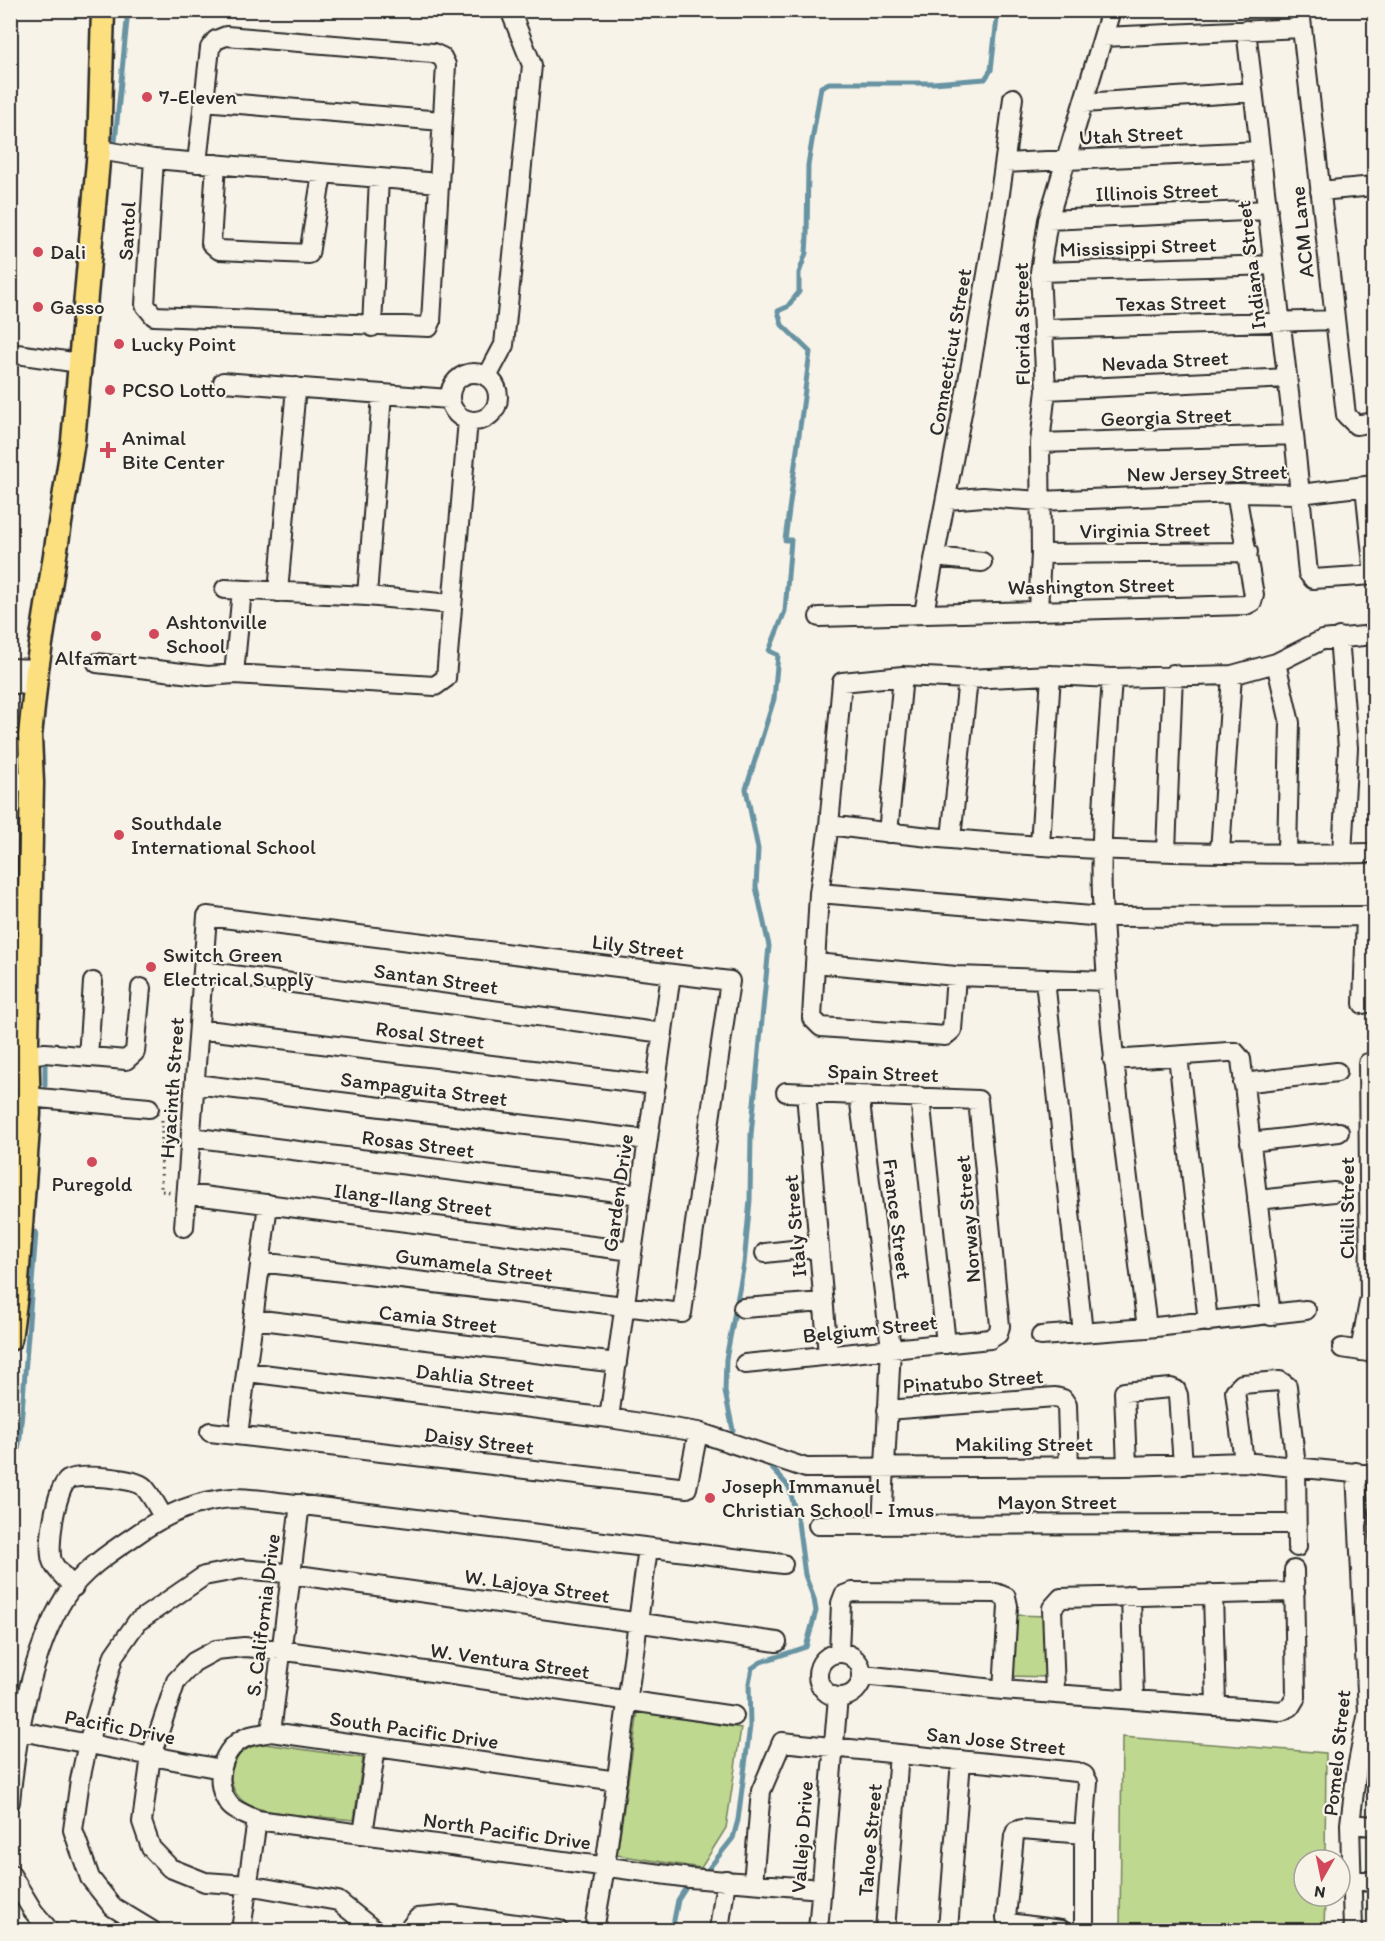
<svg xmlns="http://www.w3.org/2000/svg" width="1385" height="1941" viewBox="0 0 1385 1941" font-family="Itim,sans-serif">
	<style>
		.green { fill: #bed88f; stroke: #74825d; stroke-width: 1.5 }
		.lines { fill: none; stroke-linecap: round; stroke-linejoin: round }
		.stream { stroke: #6893a2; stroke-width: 5 }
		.minor-casing { stroke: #2b2b2b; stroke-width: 22 }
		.major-casing { stroke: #2b2b2b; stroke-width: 27 }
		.path { stroke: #2b2b2b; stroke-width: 3; stroke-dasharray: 1.5 4.5; stroke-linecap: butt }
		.minor { stroke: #f7f3e8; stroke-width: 18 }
		.major { stroke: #fce080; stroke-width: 22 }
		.poi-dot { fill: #d1495b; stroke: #f7f3e8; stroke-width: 2 }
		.labels { text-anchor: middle; stroke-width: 4.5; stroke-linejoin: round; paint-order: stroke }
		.poi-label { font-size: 21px; fill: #2b2b2b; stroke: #f7f3e8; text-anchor: start }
		.street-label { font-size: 21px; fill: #2b2b2b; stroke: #f7f3e8 }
	</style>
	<rect width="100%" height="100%" fill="#f7f3e8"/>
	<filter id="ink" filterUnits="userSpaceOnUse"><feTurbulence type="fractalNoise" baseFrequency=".0167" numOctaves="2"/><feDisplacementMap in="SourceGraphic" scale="12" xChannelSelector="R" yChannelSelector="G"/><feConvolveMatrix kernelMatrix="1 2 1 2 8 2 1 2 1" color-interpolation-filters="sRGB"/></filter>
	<g filter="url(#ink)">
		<path class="green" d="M 1012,1615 L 1048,1616 L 1046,1677 L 1010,1676 Z
			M 638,1712 L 741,1728 L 726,1828 L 701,1868 L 617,1855 Z
			M 1122,1737 L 1326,1753 L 1325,1860 L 1304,1860 L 1304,1896 L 1325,1896 L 1324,1930 L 1120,1930 Z
			M 265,1744 L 363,1758 L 354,1820 C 330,1817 268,1815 249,1805 C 235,1798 227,1781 233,1766 C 238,1751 250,1746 265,1744 Z"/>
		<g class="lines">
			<path class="stream" d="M 115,142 L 128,10
				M 45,1059 L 45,1085
				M 733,1430 L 725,1392 L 726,1359 L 744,1264 L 750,1200 L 751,1135 L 769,946 L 756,887 L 758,849 L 746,789 L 774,699 L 778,655 L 769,651 L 785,611 L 791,540 L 785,540 L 810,352 L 782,325 L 778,311 L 787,307 L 799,292 L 799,273 L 806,253 L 807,237 L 808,165 L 821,87 L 829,83 L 933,83 L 985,79 L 991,70 L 998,10
				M 10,1500 L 20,1437 L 36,1232
				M 706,1872 L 733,1838 L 738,1820 L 750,1726 L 749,1683 L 752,1668 L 761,1662 L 806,1647 L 816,1611 L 814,1599 L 805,1575 L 798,1522 L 789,1487 L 769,1465
				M 672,1930 L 678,1900 L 687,1886"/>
			<defs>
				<path id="minor" d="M 1300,10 L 1346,415 L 1356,425 L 1374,422
					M 1246,30 L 1294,435 L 1308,573 L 1313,579 L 1374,575
					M 1103,37 L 1302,28
					M 203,101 L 442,121
					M 1083,103 L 1253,92
					M 99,150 L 154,159 L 439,183
					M 154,159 L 145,305 L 154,316 L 429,327 L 431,322 L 446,65 L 442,57 L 433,53 L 226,36 L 216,40 L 210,48 L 197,163
					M 1005,163 L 1260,151
					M 216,164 L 211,243 L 219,250 L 309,254 L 322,174
					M 1320,191 L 1374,186
					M 1048,220 L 1268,210
					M 1040,272 L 1274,265
					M 372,327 L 379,178
					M 1044,329 L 1335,320
					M 10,353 L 79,363
					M450 397a24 24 0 1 1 48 0a24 24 0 1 1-48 0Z
					M 487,377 L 504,345 L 532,65 L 510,10
					M 223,382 L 449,399
					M 1046,390 L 1287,378
					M 1040,443 L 1294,435
					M 1365,486 L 1374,575
					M 948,500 L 983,497 L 1040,501 L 1236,493 L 1300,494 L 1374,485
					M 1041,554 L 1248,552
					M 935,557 L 982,562
					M 225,589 L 367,596 L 451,604
					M 278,592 L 296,387
					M 367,596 L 382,394
					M 1038,610 L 1041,554 L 1040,443 L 1046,390 L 1040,272 L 1048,220 L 1111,10
					M 924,613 C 956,441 992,271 1013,98
					M 819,617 L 1246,605 L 1252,602 L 1254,595 L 1236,493
					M 1339,637 L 1348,748 L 1342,854
					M 97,663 L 208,676 L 234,674 L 435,686 L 446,678 L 468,420
					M 1276,663 L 1290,723 L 1287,852
					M 10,668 L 37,669
					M 234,674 L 242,590
					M 1112,678 C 1107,758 1098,838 1103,918 C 1110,1056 1130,1192 1147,1328
					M 10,683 L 35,686
					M 10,780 L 32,783
					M 829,825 C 1009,850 1193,856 1374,853
					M 888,833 L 903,676
					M 951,838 L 968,679
					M 1040,845 L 1051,675
					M 1166,851 L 1173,674
					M 1220,852 L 1232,675
					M 819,893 L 1103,917 L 1374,916
					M 1366,916 L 1363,1004 L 1374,1002
					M 815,963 L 956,976 L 1107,981
					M 203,971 L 663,1033
					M 956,976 L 952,1030 L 945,1036 L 821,1027 L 812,1018 L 819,893 L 829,825 L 842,682 L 903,676 L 968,679 L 1051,675 L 1112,678 L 1232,675 L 1276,663 L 1322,640 L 1374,635
					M 1045,980 L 1083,1333
					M 199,1029 L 656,1085
					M 10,1041 L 27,1041
					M 27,1055 L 45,1053 L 126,1060 L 135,1052 L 141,988
					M 1178,1056 L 1208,1322
					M 88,1057 L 93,982
					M 1113,1060 L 1228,1052 L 1235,1052 L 1241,1059 L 1271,1316
					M 1243,1083 L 1337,1072
					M 195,1084 L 648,1140
					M 806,1093 L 828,1355
					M 859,1095 L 891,1348 L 882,1525
					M 28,1097 L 149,1108
					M 920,1097 L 946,1344
					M 10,1112 L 29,1114
					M 191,1137 L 640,1195
					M 1250,1142 L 1339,1132
					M 187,1194 L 632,1251
					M 1257,1200 L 1334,1192
					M 184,1227 L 207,916 L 730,981 L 682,1313 L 260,1262
					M 765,1253 L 819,1247
					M 743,1308 L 824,1302
					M 253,1319 L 617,1363
					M 1041,1336 L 1147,1328 L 1306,1310
					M 1342,1348 L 1374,1353
					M 1360,1351 L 1370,1297 L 1368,1063 L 1374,1062
					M 745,1364 L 990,1339 L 998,1334 L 1000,1326 L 978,1100 L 786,1092
					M 247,1372 L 609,1418 L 698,1432 L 806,1468 L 1127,1466 L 1244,1462 L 1374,1475
					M 887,1410 L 1055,1397 L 1063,1399 L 1067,1405 L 1069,1466
					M 609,1418 L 671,974
					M 210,1432 L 687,1488 L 698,1432
					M 238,1435 L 268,1204
					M 1244,1462 L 1235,1391 L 1242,1384 L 1280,1381 L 1287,1386 L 1296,1467 L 1297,1547
					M 1127,1466 L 1124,1392 L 1171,1388 L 1176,1390 L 1178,1395 L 1183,1465
					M 818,1525 L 1296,1524
					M 74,1587 C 67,1580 57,1571 53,1563 C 46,1550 56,1488 68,1480 C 79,1473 135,1478 144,1487 C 152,1496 158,1508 164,1518
					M 1213,1594 L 1216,1705
					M 1131,1595 L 1134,1699
					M 839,1653 L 841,1603 L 844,1595 L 852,1592 L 996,1593 L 1006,1597 L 1008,1606 L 1003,1690
					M818 1675a22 22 0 1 1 44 0a22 22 0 1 1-44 0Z
					M 863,1675 L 1003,1690 L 1281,1711 L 1290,1707 L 1296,1697 L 1294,1570
					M 1055,1693 L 1052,1608 L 1061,1598 L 1295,1592
					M 10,1729 L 221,1769
					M 271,1732 L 300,1504
					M 617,1781 L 271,1732 C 264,1734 254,1734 247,1737 C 222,1747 212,1782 229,1804 C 234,1811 249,1816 257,1820 L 690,1878 L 821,1889
					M 10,1802 C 16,1738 31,1651 65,1597 C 81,1572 109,1553 133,1537 C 162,1516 197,1500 233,1498 C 251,1498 270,1501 287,1503 L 783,1564
					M 1350,1824 L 1374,1826
					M 363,1834 L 376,1747
					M 10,1873 L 33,1911 L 49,1930
					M 1353,1880 L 1374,1882
					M 753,1883 L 761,1791 L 782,1742 L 1077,1772 L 1084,1775 L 1088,1782 L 1084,1834 L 1084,1930
					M 151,1930 L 113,1907 L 90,1878 L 73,1830 L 80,1780 L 88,1743 L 114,1655 L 137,1622 L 204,1576 L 241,1569 L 276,1572 L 777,1642
					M 241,1930 L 257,1820
					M 374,1930 L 338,1901 L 248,1885 L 205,1882 L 170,1868 L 151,1848 L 142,1822 L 151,1756 L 176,1681 L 194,1662 L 216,1650 L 244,1647 L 280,1650 L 734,1716
					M 408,1930 L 418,1918 L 453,1915 L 559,1930
					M 594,1930 L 605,1867 L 648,1548
					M 719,1930 L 726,1880
					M 818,1930 L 838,1697
					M 885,1930 L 899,1754
					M 948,1930 L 961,1760
					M 1061,1930 L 1009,1923 L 1006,1918 L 1014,1836 L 1016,1831 L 1022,1829 L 1084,1834
					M 1353,1930 L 1350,1824 L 1357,1768 L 1368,1712 L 1356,1472"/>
				<path id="major" d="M 10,1339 L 16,1295 L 29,1114 L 27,1041 L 32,783 L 30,736 L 37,669 L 73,441 L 99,150 L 103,10"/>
			</defs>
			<use href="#minor" class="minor-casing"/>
			<use href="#major" class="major-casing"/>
			<path class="path" d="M 162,1120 L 161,1191 L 170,1192"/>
			<use href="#minor" class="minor"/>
			<use href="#major" class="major"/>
		</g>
	</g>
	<g class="poi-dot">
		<circle cx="147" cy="97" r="6"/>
		<circle cx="38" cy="252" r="6"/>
		<circle cx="38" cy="307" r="6"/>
		<circle cx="119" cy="344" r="6"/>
		<circle cx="110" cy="390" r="6"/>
		<path d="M105 441h6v6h6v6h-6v6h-6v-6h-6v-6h6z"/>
		<circle cx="154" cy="634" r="6"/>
		<circle cx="96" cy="636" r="6"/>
		<circle cx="119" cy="835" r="6"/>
		<circle cx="151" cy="967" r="6"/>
		<circle cx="92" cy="1162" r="6"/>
		<circle cx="710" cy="1498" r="6"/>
	</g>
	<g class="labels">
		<g class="poi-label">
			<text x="159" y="104">7-Eleven</text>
			<text x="50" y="259">Dali</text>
			<text x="50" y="314">Gasso</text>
			<text x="131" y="351">Lucky Point</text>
			<text x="122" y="397">PCSO Lotto</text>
			<text x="122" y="445">Animal<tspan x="122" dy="24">Bite Center</tspan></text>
			<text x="166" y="629">Ashtonville<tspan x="166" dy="24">School</tspan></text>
			<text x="96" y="665" text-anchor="middle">Alfamart</text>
			<text x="131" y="830">Southdale<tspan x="131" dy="24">International School</tspan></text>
			<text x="163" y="962">Switch Green<tspan x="163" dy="24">Electrical Supply</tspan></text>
			<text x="92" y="1191" text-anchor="middle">Puregold</text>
			<text x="722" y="1493">Joseph Immanuel<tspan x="722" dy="24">Christian School - Imus</tspan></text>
		</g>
		<g class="street-label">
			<text transform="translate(1131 135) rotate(-3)" y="7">Utah Street</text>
			<text transform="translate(1157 192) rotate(-2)" y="7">Illinois Street</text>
			<text transform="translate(127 231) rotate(-87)" y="7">Santol</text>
			<text transform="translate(1302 232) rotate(-96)" y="7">ACM Lane</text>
			<text transform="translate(1138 247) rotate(-2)" y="7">Mississippi Street</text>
			<text transform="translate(1251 265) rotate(-97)" y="7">Indiana Street</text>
			<text transform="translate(1171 303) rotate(-1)" y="7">Texas Street</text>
			<text transform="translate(1022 324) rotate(-91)" y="7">Florida Street</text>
			<text transform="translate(950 352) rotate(-80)" y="7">Connecticut Street</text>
			<text transform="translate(1165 361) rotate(-3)" y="7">Nevada Street</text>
			<text transform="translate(1166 417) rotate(-2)" y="7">Georgia Street</text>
			<text transform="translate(1207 473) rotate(-1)" y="7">New Jersey Street</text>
			<text transform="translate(1145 530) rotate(-1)" y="7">Virginia Street</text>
			<text transform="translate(1091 586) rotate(-1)" y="7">Washington Street</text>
			<text transform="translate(638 947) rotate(7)" y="7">Lily Street</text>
			<text transform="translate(436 979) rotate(8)" y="7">Santan Street</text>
			<text transform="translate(430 1035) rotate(7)" y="7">Rosal Street</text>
			<text transform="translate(883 1073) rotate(2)" y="7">Spain Street</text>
			<text transform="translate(172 1088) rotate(-86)" y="7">Hyacinth Street</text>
			<text transform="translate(424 1089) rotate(7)" y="7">Sampaguita Street</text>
			<text transform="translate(418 1144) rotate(7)" y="7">Rosas Street</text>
			<text transform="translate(618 1193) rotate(-82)" y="7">Garden Drive</text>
			<text transform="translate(413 1200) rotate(7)" y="7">Ilang-Ilang Street</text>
			<text transform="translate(1347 1208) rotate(-90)" y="7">Chili Street</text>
			<text transform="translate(897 1219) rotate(83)" y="7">France Street</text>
			<text transform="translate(968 1219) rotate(-95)" y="7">Norway Street</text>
			<text transform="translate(795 1226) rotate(-95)" y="7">Italy Street</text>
			<text transform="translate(474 1265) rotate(7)" y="7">Gumamela Street</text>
			<text transform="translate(438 1319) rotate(7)" y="7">Camia Street</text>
			<text transform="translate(870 1329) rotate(-6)" y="7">Belgium Street</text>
			<text transform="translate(475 1378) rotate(7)" y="7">Dahlia Street</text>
			<text transform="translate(973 1381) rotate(-4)" y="7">Pinatubo Street</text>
			<text transform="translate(479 1441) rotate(7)" y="7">Daisy Street</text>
			<text x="1024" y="1451">Makiling Street</text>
			<text x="1057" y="1509">Mayon Street</text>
			<text transform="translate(537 1586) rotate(8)" y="7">W. Lajoya Street</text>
			<text transform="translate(263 1615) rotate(-83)" y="7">S. California Drive</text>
			<text transform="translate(510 1661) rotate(8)" y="7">W. Ventura Street</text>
			<text transform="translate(120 1727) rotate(11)" y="7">Pacific Drive</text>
			<text transform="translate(414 1730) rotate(8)" y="7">South Pacific Drive</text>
			<text transform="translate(996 1741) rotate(6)" y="7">San Jose Street</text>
			<text transform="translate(1337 1753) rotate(-84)" y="7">Pomelo Street</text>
			<text transform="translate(507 1831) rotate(8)" y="7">North Pacific Drive</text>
			<text transform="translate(802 1837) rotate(-86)" y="7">Vallejo Drive</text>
			<text transform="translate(870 1840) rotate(-85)" y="7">Tahoe Street</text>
		</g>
	</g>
	<rect width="1385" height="1941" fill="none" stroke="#f7f3e8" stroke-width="36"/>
	<rect x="18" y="18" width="1349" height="1905" fill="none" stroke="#2b2b2b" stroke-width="2" filter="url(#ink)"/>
	<g transform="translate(1322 1878) rotate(189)"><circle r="28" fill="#f7f3e8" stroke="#a5a39c" stroke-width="1.5"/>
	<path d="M0-4.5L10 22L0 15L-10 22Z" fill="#d1495b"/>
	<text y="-9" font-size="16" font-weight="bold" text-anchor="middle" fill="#2b2b2b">N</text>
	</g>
</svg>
